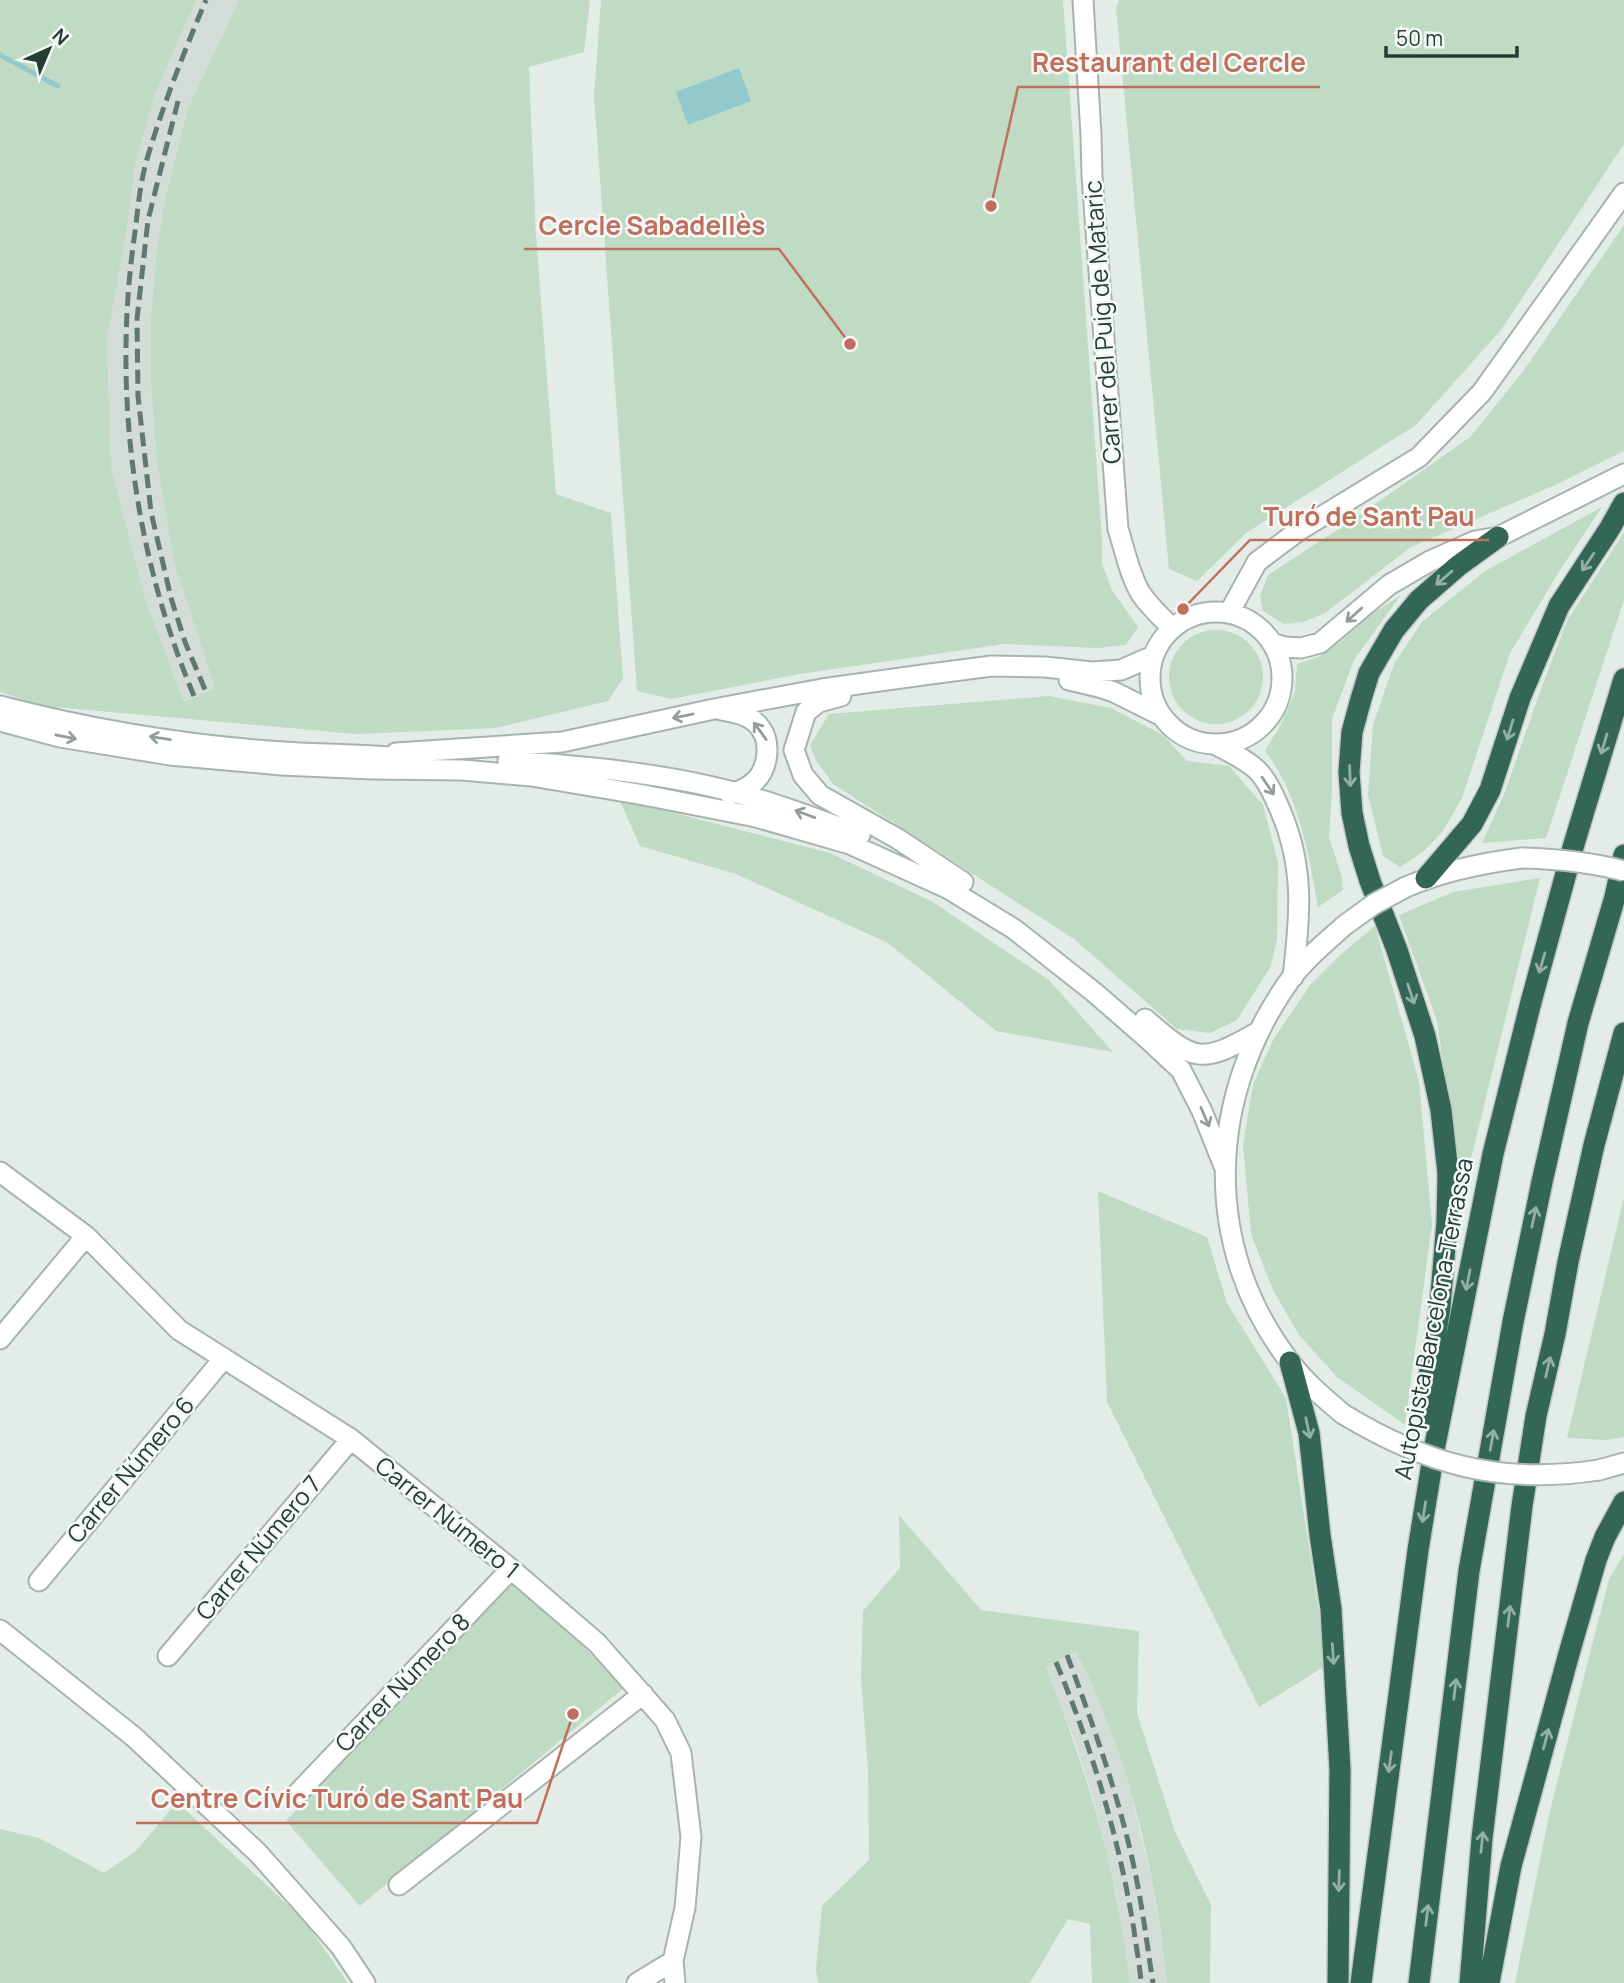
<svg xmlns="http://www.w3.org/2000/svg" width="1624" height="1983" viewBox="0 0 1624 1983" font-family="Manrope,sans-serif">
	<style>
		.built { fill: #d3dcd7 }
		.green { fill: #bfdbc4 }
		.water { fill: #92c9cc }
		.lines { fill: none; stroke-linecap: round; stroke-linejoin: round }
		.stream { stroke: #92c9cc; stroke-width: 5 }
		.minor-casing { stroke: #a7b4ae; stroke-width: 23 }
		.highway-casing { stroke: #c2c9c6; stroke-width: 24 }
		.minor { stroke: #fff; stroke-width: 19 }
		.highway { stroke: #336656; stroke-width: 21 }
		.rail { stroke: #60786f; stroke-width: 5; stroke-dasharray: 14 7; stroke-linecap: butt }
		.minor-bridge-casing { stroke: #a7b4ae; stroke-width: 23; stroke-linecap: butt }
		.minor-bridge { stroke: #fff; stroke-width: 19 }
		.oneway { stroke: #94b0a6 }
		.oneway2 { stroke: #929e9a }
		.labels { text-anchor: middle; stroke-width: 5; stroke-linejoin: round; paint-order: stroke }
		.street-label { font-size: 24px; fill: #253d34; stroke: #f5f9f6 }
		.leader { fill: none; stroke: #bf6f5e; stroke-width: 2.5 }
		.callout-dot { fill: #bf6f5e; stroke: #f5f9f6; stroke-width: 2.5 }
		.callout-label { font-size: 26px; text-anchor: middle; font-weight: bold; fill: #bf6f5e; stroke: #f5f9f6; stroke-width: 5; stroke-linejoin: round; paint-order: stroke }
	</style>
	<rect width="100%" height="100%" fill="#e4ece8"/>
	<path class="built" d="M 196,0 L 239,0 L 188,108 L 165,200 L 157,249 L 151,317 L 151,384 L 157,463 L 174,562 L 215,688 L 184,702 L 146,601 L 111,468 L 107,339 L 127,228 L 135,166 L 154,97 Z
		M 1077,1651 L 1109,1723 L 1130,1789 L 1151,1878 L 1162,1942 L 1167,1983 L 1129,1983 L 1116,1892 L 1094,1801 L 1075,1742 L 1046,1667 Z"/>
	<path class="green" d="M 0,0 L 196,0 L 154,97 L 135,166 L 127,228 L 107,339 L 111,468 L 146,601 L 184,702 L 215,688 L 174,562 L 157,463 L 151,384 L 151,317 L 157,249 L 165,200 L 188,108 L 239,0 L 590,0 L 584,52 L 529,67 L 536,236 L 556,494 L 611,513 L 623,678 L 608,701 L 496,728 L 357,734 L 43,706 L 0,692 Z
		M 601,0 L 1063,0 L 1102,538 L 1102,563 L 1112,590 L 1138,627 L 1126,645 L 1098,648 L 1004,644 L 800,674 L 671,699 L 637,691 L 594,96 Z
		M 1119,0 L 1624,0 L 1624,144 L 1501,330 L 1416,425 L 1246,533 L 1197,581 L 1169,569 L 1116,8 Z
		M 1624,225 L 1624,451 L 1553,486 L 1411,547 L 1325,613 L 1304,622 L 1284,624 L 1263,611 L 1260,596 L 1268,575 L 1354,519 L 1470,437 L 1522,373 Z
		M 1602,507 L 1560,570 L 1510,653 L 1462,798 L 1443,831 L 1424,851 L 1400,867 L 1383,856 L 1368,794 L 1373,725 L 1394,664 L 1422,622 L 1485,571 Z
		M 1624,532 L 1624,600 L 1546,838 L 1482,843 L 1505,792 L 1541,689 L 1567,621 Z
		M 1401,595 L 1354,660 L 1332,719 L 1332,792 L 1329,837 L 1342,877 L 1343,890 L 1318,907 C 1309,854 1299,795 1265,751 L 1279,728 L 1295,692 L 1297,664 L 1318,657 L 1339,643 L 1369,616 Z
		M1169 677a47 47 0 1 1 94 0a47 47 0 1 1-94 0Z
		M 1049,696 L 1111,708 L 1163,735 L 1187,761 L 1229,766 L 1263,805 L 1278,862 L 1277,939 L 1271,966 L 1237,1020 L 1210,1033 L 1177,1029 L 1074,939 L 833,784 L 816,760 L 810,745 L 829,714 Z
		M 619,799 L 830,853 L 933,902 L 1049,980 L 1113,1052 L 996,1031 L 888,943 L 736,874 L 640,846 Z
		M 1540,878 L 1462,1195 L 1437,1021 L 1399,915 L 1453,892 Z
		M 1375,926 L 1419,1081 L 1432,1224 L 1405,1425 L 1337,1377 L 1299,1335 L 1273,1290 L 1251,1234 L 1243,1145 L 1253,1084 L 1274,1038 L 1311,984 L 1339,956 Z
		M 1098,1191 L 1207,1237 L 1227,1303 L 1286,1398 L 1327,1665 L 1259,1707 L 1107,1402 Z
		M 1624,1197 L 1624,1437 L 1607,1440 L 1567,1438 Z
		M 899,1515 L 981,1610 L 1139,1631 L 1137,1713 L 1175,1832 L 1211,1905 L 1210,1983 L 1167,1983 C 1155,1869 1128,1753 1076,1651 L 1046,1667 C 1079,1752 1107,1834 1121,1925 C 1124,1944 1128,1963 1129,1983 L 1092,1983 L 1090,1924 L 1068,1919 L 1030,1983 L 818,1983 L 816,1970 L 822,1906 L 869,1860 L 868,1770 L 861,1678 L 863,1611 L 900,1568 Z
		M 1624,1554 L 1624,1983 L 1515,1983 L 1551,1806 L 1609,1579 Z
		M 511,1583 L 581,1644 L 624,1688 L 360,1906 L 286,1821 Z
		M 177,1802 L 304,1920 L 348,1983 L 0,1983 L 0,1829 L 39,1838 L 104,1873 L 137,1850 Z"/>
	<path class="water" d="M 739,68 L 751,101 L 688,125 L 676,92 Z"/>
	<g class="lines">
		<path class="stream" d="M 0,55 L 58,86"/>
		<defs>
			<path id="minor" d="M 1083,0 L 1091,135 L 1092,176 L 1118,529 C 1125,550 1129,574 1141,594 C 1150,607 1161,617 1172,628
				M1150 678a66 66 0 1 1 132 0a66 66 0 1 1-132 0Z
				M 1229,613 L 1257,562 L 1298,531 L 1419,457 L 1482,392 L 1624,193
				M 1272,643 L 1285,647 L 1301,648 L 1320,643 L 1389,585 L 1430,561 L 1475,541 L 1498,537 L 1624,474
				M 1069,680 L 1099,687 L 1114,692 L 1162,716
				M 841,696 L 819,702 L 806,712 L 794,750 L 803,775 L 820,795 L 898,839 L 963,882
				M 0,706 C 92,730 188,746 284,752 C 326,755 369,754 411,759
				M 721,710 C 737,713 752,715 761,729 C 771,743 768,769 755,781 C 749,787 738,792 730,794
				M 0,721 L 60,737 L 170,755 L 281,765 L 372,769 L 462,770 L 531,776 L 644,795 L 756,817 L 850,844 L 947,888 L 1014,929 L 1095,993 L 1149,1040 L 1181,1070 L 1202,1111 L 1224,1166
				M 1216,745 C 1230,752 1245,759 1257,770 C 1268,781 1275,798 1281,812 C 1305,869 1300,917 1293,977
				M 396,753 L 562,742 L 714,709 L 822,689 L 930,674 L 992,666 L 1045,667 L 1092,672 L 1121,670 L 1153,656
				M 508,761 C 584,766 663,773 737,793 C 779,804 820,820 860,835
				M 1406,887 C 1443,871 1482,863 1522,858
				M 1145,1019 C 1195,1062 1200,1065 1258,1032
				M 0,1172 L 86,1236 L 179,1330 L 351,1439 L 511,1569 L 597,1643 L 665,1720 L 681,1753 L 691,1837 L 685,1908 L 673,1961 L 675,1983
				M 0,1339 L 86,1236
				M 1343,1414 C 1324,1398 1305,1382 1290,1362 C 1200,1245 1207,1094 1292,977 C 1307,957 1327,941 1345,925
				M 1599,1470 L 1624,1463
				M 39,1581 L 224,1358
				M 0,1630 L 134,1737 L 258,1853 L 341,1947 L 365,1983
				M 168,1656 L 351,1439
				M 295,1796 L 511,1569
				M 399,1885 L 643,1694
				M 637,1983 L 673,1961"/>
			<path id="highway" d="M 1426,878 L 1472,824 L 1490,790 L 1520,698 L 1559,606 L 1610,528 L 1624,503
				M 1290,1362 L 1309,1433 L 1320,1535 L 1331,1609 L 1340,1770 L 1338,1983
				M 1433,1419 L 1429,1377 L 1440,1307 L 1447,1221 L 1448,1173 L 1441,1110 L 1425,1036 L 1397,950 L 1370,881 L 1359,846 L 1352,813 L 1349,772 L 1352,732 L 1361,699 L 1369,673 L 1394,630 L 1419,600 L 1458,566 L 1498,537
				M 1361,1983 L 1418,1550 L 1435,1445 L 1493,1154 L 1531,1002 L 1574,844 L 1624,679
				M 1419,1983 L 1469,1571 L 1513,1322 L 1542,1182 L 1578,1023 L 1615,897 L 1624,855
				M 1470,1983 L 1482,1838 L 1522,1506 L 1536,1416 L 1555,1334 L 1568,1262 L 1594,1145 L 1624,1033
				M 1489,1983 L 1511,1866 L 1570,1650 L 1596,1560 L 1605,1537 L 1624,1502"/>
		</defs>
		<use href="#minor" class="minor-casing"/>
		<use href="#highway" class="highway-casing"/>
		<use href="#minor" class="minor"/>
		<use href="#highway" class="highway"/>
		<path class="rail" d="M 178,101 L 148,220 L 137,319 L 138,396 L 151,512 L 171,598 L 185,642 L 206,692
			M 194,696 C 133,551 112,388 135,232 C 138,208 140,183 147,159 C 163,105 184,52 206,0
			M 1067,1655 C 1095,1730 1123,1807 1138,1887 C 1144,1919 1148,1951 1153,1983
			M 1056,1662 C 1092,1748 1119,1838 1134,1930 C 1136,1947 1140,1965 1141,1983"/>
		<defs>
			<path id="minor-bridge" d="M 1522,858 C 1557,859 1590,862 1624,871
				M 1345,925 L 1374,904 L 1406,887
				M 1343,1414 C 1427,1465 1500,1485 1599,1470"/>
		</defs>
		<use href="#minor-bridge" class="minor-bridge-casing"/>
		<use href="#minor-bridge" class="minor-bridge"/>
	</g>
	<defs><path id="oneway-shaft" d="M-6 0H5M1.5-3L5.5 0L1.5 3" fill="none" stroke-width="1.6" stroke-linecap="round" stroke-linejoin="round" transform="scale(1.75)"/></defs>
	<g class="oneway">
		<use href="#oneway-shaft" transform="translate(1588 562) rotate(124)"/>
		<use href="#oneway-shaft" transform="translate(1444 578) rotate(139)"/>
		<use href="#oneway-shaft" transform="translate(1510 730) rotate(107)"/>
		<use href="#oneway-shaft" transform="translate(1604 744) rotate(107)"/>
		<use href="#oneway-shaft" transform="translate(1350 776) rotate(88)"/>
		<use href="#oneway-shaft" transform="translate(1542 963) rotate(106)"/>
		<use href="#oneway-shaft" transform="translate(1411 994) rotate(72)"/>
		<use href="#oneway-shaft" transform="translate(1534 1217) rotate(-78)"/>
		<use href="#oneway-shaft" transform="translate(1468 1280) rotate(101)"/>
		<use href="#oneway-shaft" transform="translate(1548 1367) rotate(-77)"/>
		<use href="#oneway-shaft" transform="translate(1308 1428) rotate(78)"/>
		<use href="#oneway-shaft" transform="translate(1492 1440) rotate(-80)"/>
		<use href="#oneway-shaft" transform="translate(1424 1512) rotate(99)"/>
		<use href="#oneway-shaft" transform="translate(1509 1616) rotate(-83)"/>
		<use href="#oneway-shaft" transform="translate(1333 1654) rotate(86)"/>
		<use href="#oneway-shaft" transform="translate(1455 1689) rotate(-83)"/>
		<use href="#oneway-shaft" transform="translate(1546 1739) rotate(-75)"/>
		<use href="#oneway-shaft" transform="translate(1390 1762) rotate(98)"/>
		<use href="#oneway-shaft" transform="translate(1482 1842) rotate(-84)"/>
		<use href="#oneway-shaft" transform="translate(1339 1881) rotate(92)"/>
		<use href="#oneway-shaft" transform="translate(1427 1915) rotate(-83)"/>
	</g>
	<g class="oneway2">
		<use href="#oneway-shaft" transform="translate(1354 615) rotate(138)"/>
		<use href="#oneway-shaft" transform="translate(683 716) rotate(168)"/>
		<use href="#oneway-shaft" transform="translate(760 731) rotate(-126)"/>
		<use href="#oneway-shaft" transform="translate(66 737) rotate(11)"/>
		<use href="#oneway-shaft" transform="translate(160 738) rotate(-171)"/>
		<use href="#oneway-shaft" transform="translate(1268 786) rotate(56)"/>
		<use href="#oneway-shaft" transform="translate(805 814) rotate(-160)"/>
		<use href="#oneway-shaft" transform="translate(1205 1117) rotate(67)"/>
	</g>
	<g class="labels">
		<g class="street-label">
			<text transform="translate(1103 322) rotate(-94)" y="8">Carrer del Puig de Mataric</text>
			<text transform="translate(1434 1319) rotate(-79)" y="8">Autopista Barcelona-Terrassa</text>
			<text transform="translate(131 1470) rotate(-50)" y="8">Carrer Número 6</text>
			<text transform="translate(447 1518) rotate(39)" y="8">Carrer Número 1</text>
			<text transform="translate(259 1548) rotate(-50)" y="8">Carrer Número 7</text>
			<text transform="translate(403 1683) rotate(-46)" y="8">Carrer Número 8</text>
		</g>
	</g>
	<path class="leader" d="M991 206L1018 87H1320M850 344L779 249H524M1183 609L1250 540H1489M573 1714L537 1823H136"/>
	<g class="callout-dot">
		<circle cx="991" cy="206" r="7"/>
		<circle cx="850" cy="344" r="7"/>
		<circle cx="1183" cy="609" r="7"/>
		<circle cx="573" cy="1714" r="7"/>
	</g>
	<g class="callout-label">
		<text x="1169" y="72">Restaurant del Cercle</text>
		<text x="652" y="235">Cercle Sabadellès</text>
		<text x="1369" y="526">Turó de Sant Pau</text>
		<text x="337" y="1808">Centre Cívic Turó de Sant Pau</text>
	</g>
	<g transform="translate(49 49) rotate(44)" stroke="#f5f9f6" stroke-width="5" paint-order="stroke">
	<path d="M0-5L12 26L0 18L-12 26Z" fill="#253d34"/>
	<text y="-10" font-size="19" font-weight="bold" text-anchor="middle" fill="#253d34">N</text>
	</g>
	<path d="M1386 46v10h131v-10" fill="none" stroke="#253d34" stroke-width="3.5"/>
	<text x="1396" y="46" font-size="21" fill="#253d34" stroke="#f5f9f6" stroke-width="5" paint-order="stroke">50 m</text>
</svg>
